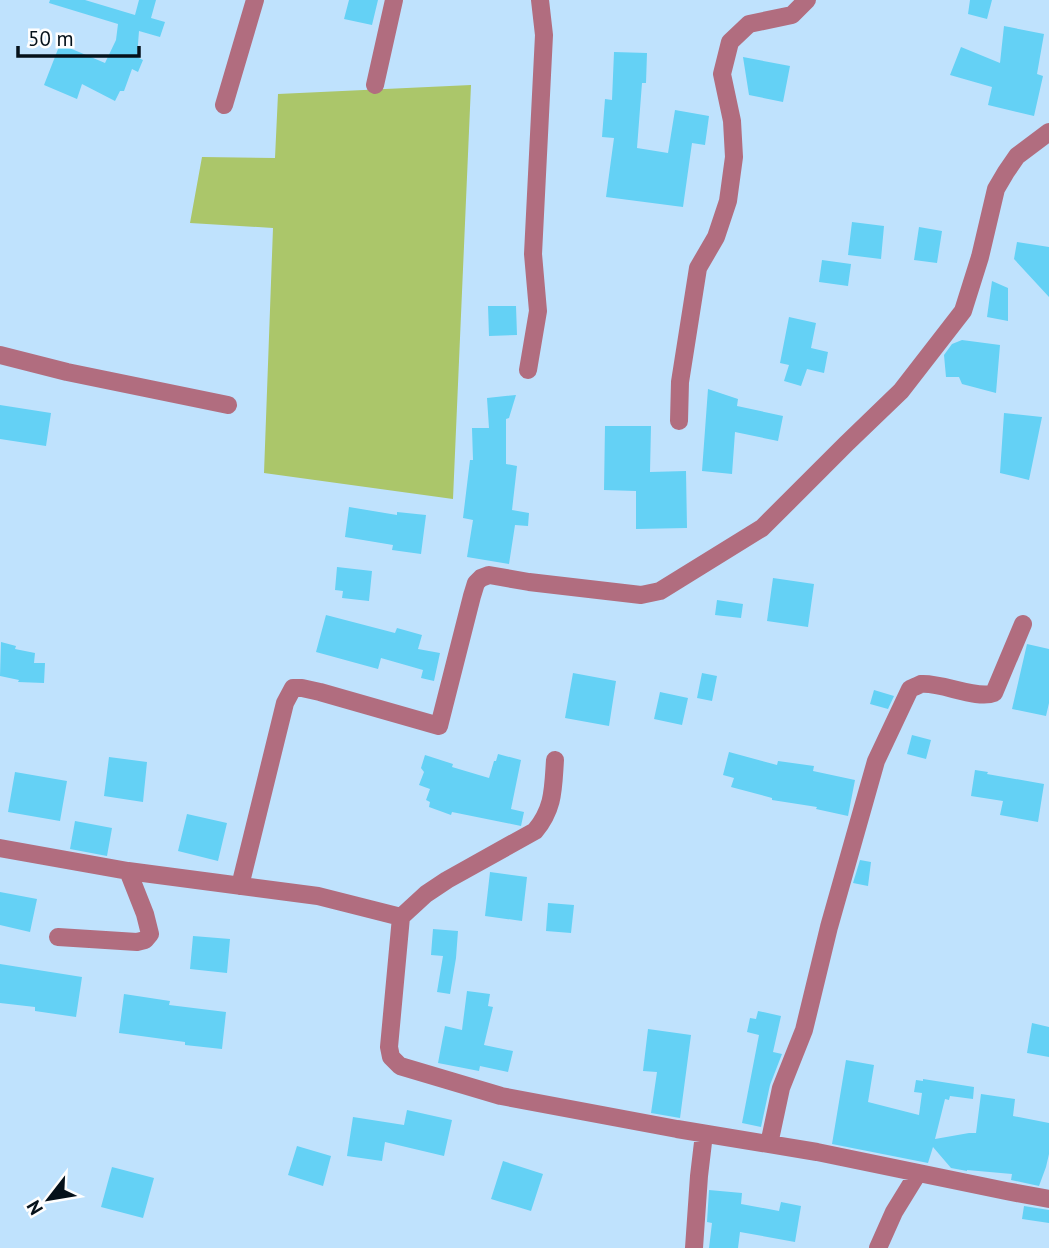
<svg xmlns="http://www.w3.org/2000/svg" width="1049" height="1248" viewBox="0 0 1049 1248" font-family="'PT Sans',sans-serif">
	<style>
		.green { fill: #abc66a }
		.building { fill: #64d1f5 }
		.lines { fill: none; stroke-linecap: round; stroke-linejoin: round }
		.minor { stroke: #b16d7f; stroke-width: 18 }
	</style>
	<rect width="100%" height="100%" fill="#bfe2fd"/>
	<path class="green" d="M 471,85 L 453,499 L 264,473 L 273,228 L 190,223 L 202,157 L 275,158 L 278,94 Z"/>
	<path class="building" d="M 50,0 L 85,0 L 135,15 L 139,0 L 156,0 L 151,18 L 165,22 L 160,37 L 139,31 L 137,57 L 143,60 L 138,72 L 132,69 L 124,91 L 120,91 L 115,101 L 82,84 L 77,99 L 44,85 L 60,44 L 105,63 L 116,40 L 118,24 L 49,3 Z
		M 349,0 L 378,0 L 372,25 L 344,19 Z
		M 970,0 L 992,0 L 987,19 L 968,14 Z
		M 1004,26 L 1044,34 L 1037,74 L 1043,76 L 1034,116 L 988,105 L 992,87 L 950,75 L 961,47 L 1000,63 Z
		M 614,52 L 647,53 L 646,83 L 642,83 L 637,148 L 668,153 L 675,110 L 709,116 L 705,145 L 692,143 L 683,207 L 606,197 L 614,138 L 602,137 L 605,99 L 612,100 Z
		M 743,57 L 790,66 L 783,102 L 749,95 Z
		M 852,222 L 884,226 L 881,259 L 848,255 Z
		M 919,227 L 942,231 L 937,263 L 914,260 Z
		M 1017,242 L 1049,247 L 1049,297 L 1014,259 Z
		M 822,260 L 851,264 L 848,286 L 819,282 Z
		M 992,281 L 1008,288 L 1008,321 L 987,317 Z
		M 488,306 L 516,306 L 517,335 L 489,336 Z
		M 789,317 L 816,323 L 811,348 L 828,352 L 824,373 L 807,369 L 801,386 L 784,381 L 789,365 L 780,363 Z
		M 962,340 L 1000,345 L 996,393 L 962,384 L 959,377 L 946,377 L 944,355 L 952,344 Z
		M 708,389 L 738,399 L 737,406 L 783,416 L 778,441 L 735,432 L 732,474 L 702,471 Z
		M 516,395 L 509,418 L 506,419 L 506,464 L 517,466 L 512,510 L 529,513 L 528,526 L 515,525 L 509,564 L 467,557 L 473,520 L 463,518 L 470,460 L 473,460 L 472,428 L 489,428 L 487,398 Z
		M 0,405 L 51,413 L 46,446 L 0,439 Z
		M 1004,413 L 1042,417 L 1029,480 L 1000,473 Z
		M 605,426 L 651,426 L 650,472 L 686,471 L 687,528 L 636,529 L 636,491 L 604,490 Z
		M 349,507 L 397,515 L 397,512 L 426,515 L 421,554 L 392,550 L 393,545 L 345,537 Z
		M 337,567 L 372,571 L 369,601 L 342,598 L 343,591 L 335,590 Z
		M 773,578 L 814,584 L 808,627 L 767,621 Z
		M 717,600 L 743,604 L 741,618 L 715,615 Z
		M 326,615 L 395,633 L 397,628 L 422,635 L 418,649 L 440,653 L 434,681 L 421,678 L 423,670 L 381,658 L 378,669 L 316,652 Z
		M 1,642 L 16,646 L 15,649 L 35,653 L 34,663 L 45,663 L 44,683 L 18,682 L 19,680 L 0,676 Z
		M 1027,644 L 1049,649 L 1049,703 L 1046,716 L 1012,709 Z
		M 573,673 L 616,681 L 609,726 L 565,718 Z
		M 702,673 L 717,676 L 712,701 L 697,698 Z
		M 874,690 L 894,696 L 888,709 L 870,704 Z
		M 660,692 L 688,698 L 682,725 L 654,719 Z
		M 912,735 L 931,740 L 926,759 L 907,754 Z
		M 729,752 L 777,765 L 778,761 L 814,766 L 813,771 L 855,780 L 848,816 L 816,809 L 817,807 L 772,800 L 772,798 L 731,787 L 734,778 L 723,775 Z
		M 498,754 L 521,760 L 511,809 L 524,812 L 521,826 L 452,812 L 451,815 L 429,807 L 430,802 L 426,800 L 430,789 L 419,785 L 424,772 L 421,768 L 425,755 L 453,764 L 452,767 L 489,778 L 494,761 L 496,761 Z
		M 109,757 L 147,762 L 143,802 L 104,796 Z
		M 975,770 L 988,772 L 987,774 L 1044,784 L 1038,822 L 1000,815 L 1003,801 L 971,796 Z
		M 15,772 L 67,781 L 60,821 L 8,812 Z
		M 187,814 L 227,823 L 218,861 L 178,851 Z
		M 75,821 L 112,828 L 107,856 L 70,849 Z
		M 860,860 L 871,862 L 868,886 L 853,883 Z
		M 490,872 L 527,877 L 522,921 L 485,916 Z
		M 0,892 L 37,899 L 30,932 L 0,925 Z
		M 548,903 L 574,905 L 571,933 L 546,931 Z
		M 433,929 L 458,931 L 456,958 L 450,994 L 437,992 L 443,956 L 431,955 Z
		M 193,936 L 230,939 L 227,973 L 190,969 Z
		M 0,964 L 82,977 L 76,1017 L 35,1011 L 35,1007 L 0,1003 Z
		M 467,991 L 490,994 L 488,1006 L 493,1007 L 484,1045 L 513,1051 L 508,1072 L 480,1066 L 479,1071 L 438,1063 L 445,1026 L 462,1030 Z
		M 124,994 L 170,1001 L 169,1005 L 226,1012 L 222,1049 L 185,1045 L 185,1042 L 119,1033 Z
		M 758,1011 L 781,1016 L 773,1052 L 782,1054 L 770,1085 L 761,1127 L 742,1123 L 759,1035 L 747,1032 L 750,1018 L 756,1019 Z
		M 1032,1023 L 1049,1027 L 1049,1057 L 1027,1053 Z
		M 648,1029 L 691,1035 L 680,1118 L 651,1113 L 657,1072 L 643,1071 Z
		M 846,1060 L 874,1065 L 868,1102 L 919,1115 L 922,1093 L 914,1092 L 916,1080 L 923,1081 L 923,1079 L 974,1087 L 973,1099 L 950,1096 L 949,1100 L 945,1099 L 935,1139 L 969,1133 L 976,1133 L 981,1094 L 1015,1099 L 1013,1116 L 1049,1123 L 1049,1154 L 1046,1167 L 1039,1186 L 1011,1180 L 1012,1174 L 967,1170 L 967,1171 L 951,1168 L 933,1147 L 928,1163 L 832,1144 Z
		M 407,1110 L 452,1120 L 444,1156 L 385,1142 L 382,1161 L 347,1156 L 353,1117 L 404,1125 Z
		M 297,1146 L 331,1156 L 323,1186 L 288,1175 Z
		M 503,1161 L 543,1174 L 531,1211 L 491,1199 Z
		M 112,1167 L 154,1178 L 143,1218 L 101,1207 Z
		M 709,1190 L 742,1193 L 741,1204 L 779,1211 L 781,1202 L 801,1206 L 795,1242 L 740,1232 L 738,1248 L 709,1248 L 712,1223 L 707,1222 Z
		M 1024,1206 L 1049,1210 L 1049,1223 L 1022,1219 Z"/>
	<g class="lines">
		<path class="minor" d="M 375,85 L 394,0
			M 224,105 L 255,0
			M 0,355 L 67,372 L 228,405
			M 528,370 L 538,311 L 533,254 L 544,35 L 540,0
			M 679,421 L 680,382 L 698,268 L 716,237 L 728,201 L 734,157 L 732,121 L 722,74 L 730,42 L 749,24 L 792,15 L 807,0
			M 555,760 C 553,789 554,808 535,831 L 447,880 L 426,894 L 401,917 L 389,1047 L 391,1057 L 400,1066 L 501,1096 L 677,1129 L 817,1152 L 1006,1191 L 1049,1199
			M 0,848 L 128,871 L 318,896 L 401,917
			M 240,886 L 285,703 L 293,688 L 302,688 L 320,692 L 439,726 L 472,596 L 476,583 L 481,578 L 489,575 L 529,582 L 641,595 L 660,591 L 762,528 L 846,444 L 901,391 L 963,311 L 980,257 L 996,189 L 1006,172 L 1017,156 L 1049,132
			M 58,937 L 137,942 L 145,940 L 150,934 L 145,914 L 128,871
			M 769,1144 L 781,1088 L 804,1030 L 829,927 L 876,761 L 910,689 C 912,688 919,685 921,684 C 941,682 977,700 994,693 L 1023,624
			M 694,1248 L 699,1176 L 704,1134
			M 878,1248 L 894,1212 L 918,1173"/>
	</g>
	<g transform="translate(49 1199) rotate(239)" stroke="#fefefe" stroke-width="5" paint-order="stroke">
	<path d="M0-5L12 26L0 18L-12 26Z" fill="#05111a"/>
	<text y="-10" font-size="19" font-weight="bold" text-anchor="middle" fill="#05111a">N</text>
	</g>
	<path d="M18 46v10h121v-10" fill="none" stroke="#05111a" stroke-width="3.5"/>
	<text x="28" y="46" font-size="21" fill="#05111a" stroke="#fefefe" stroke-width="5" paint-order="stroke">50 m</text>
</svg>
